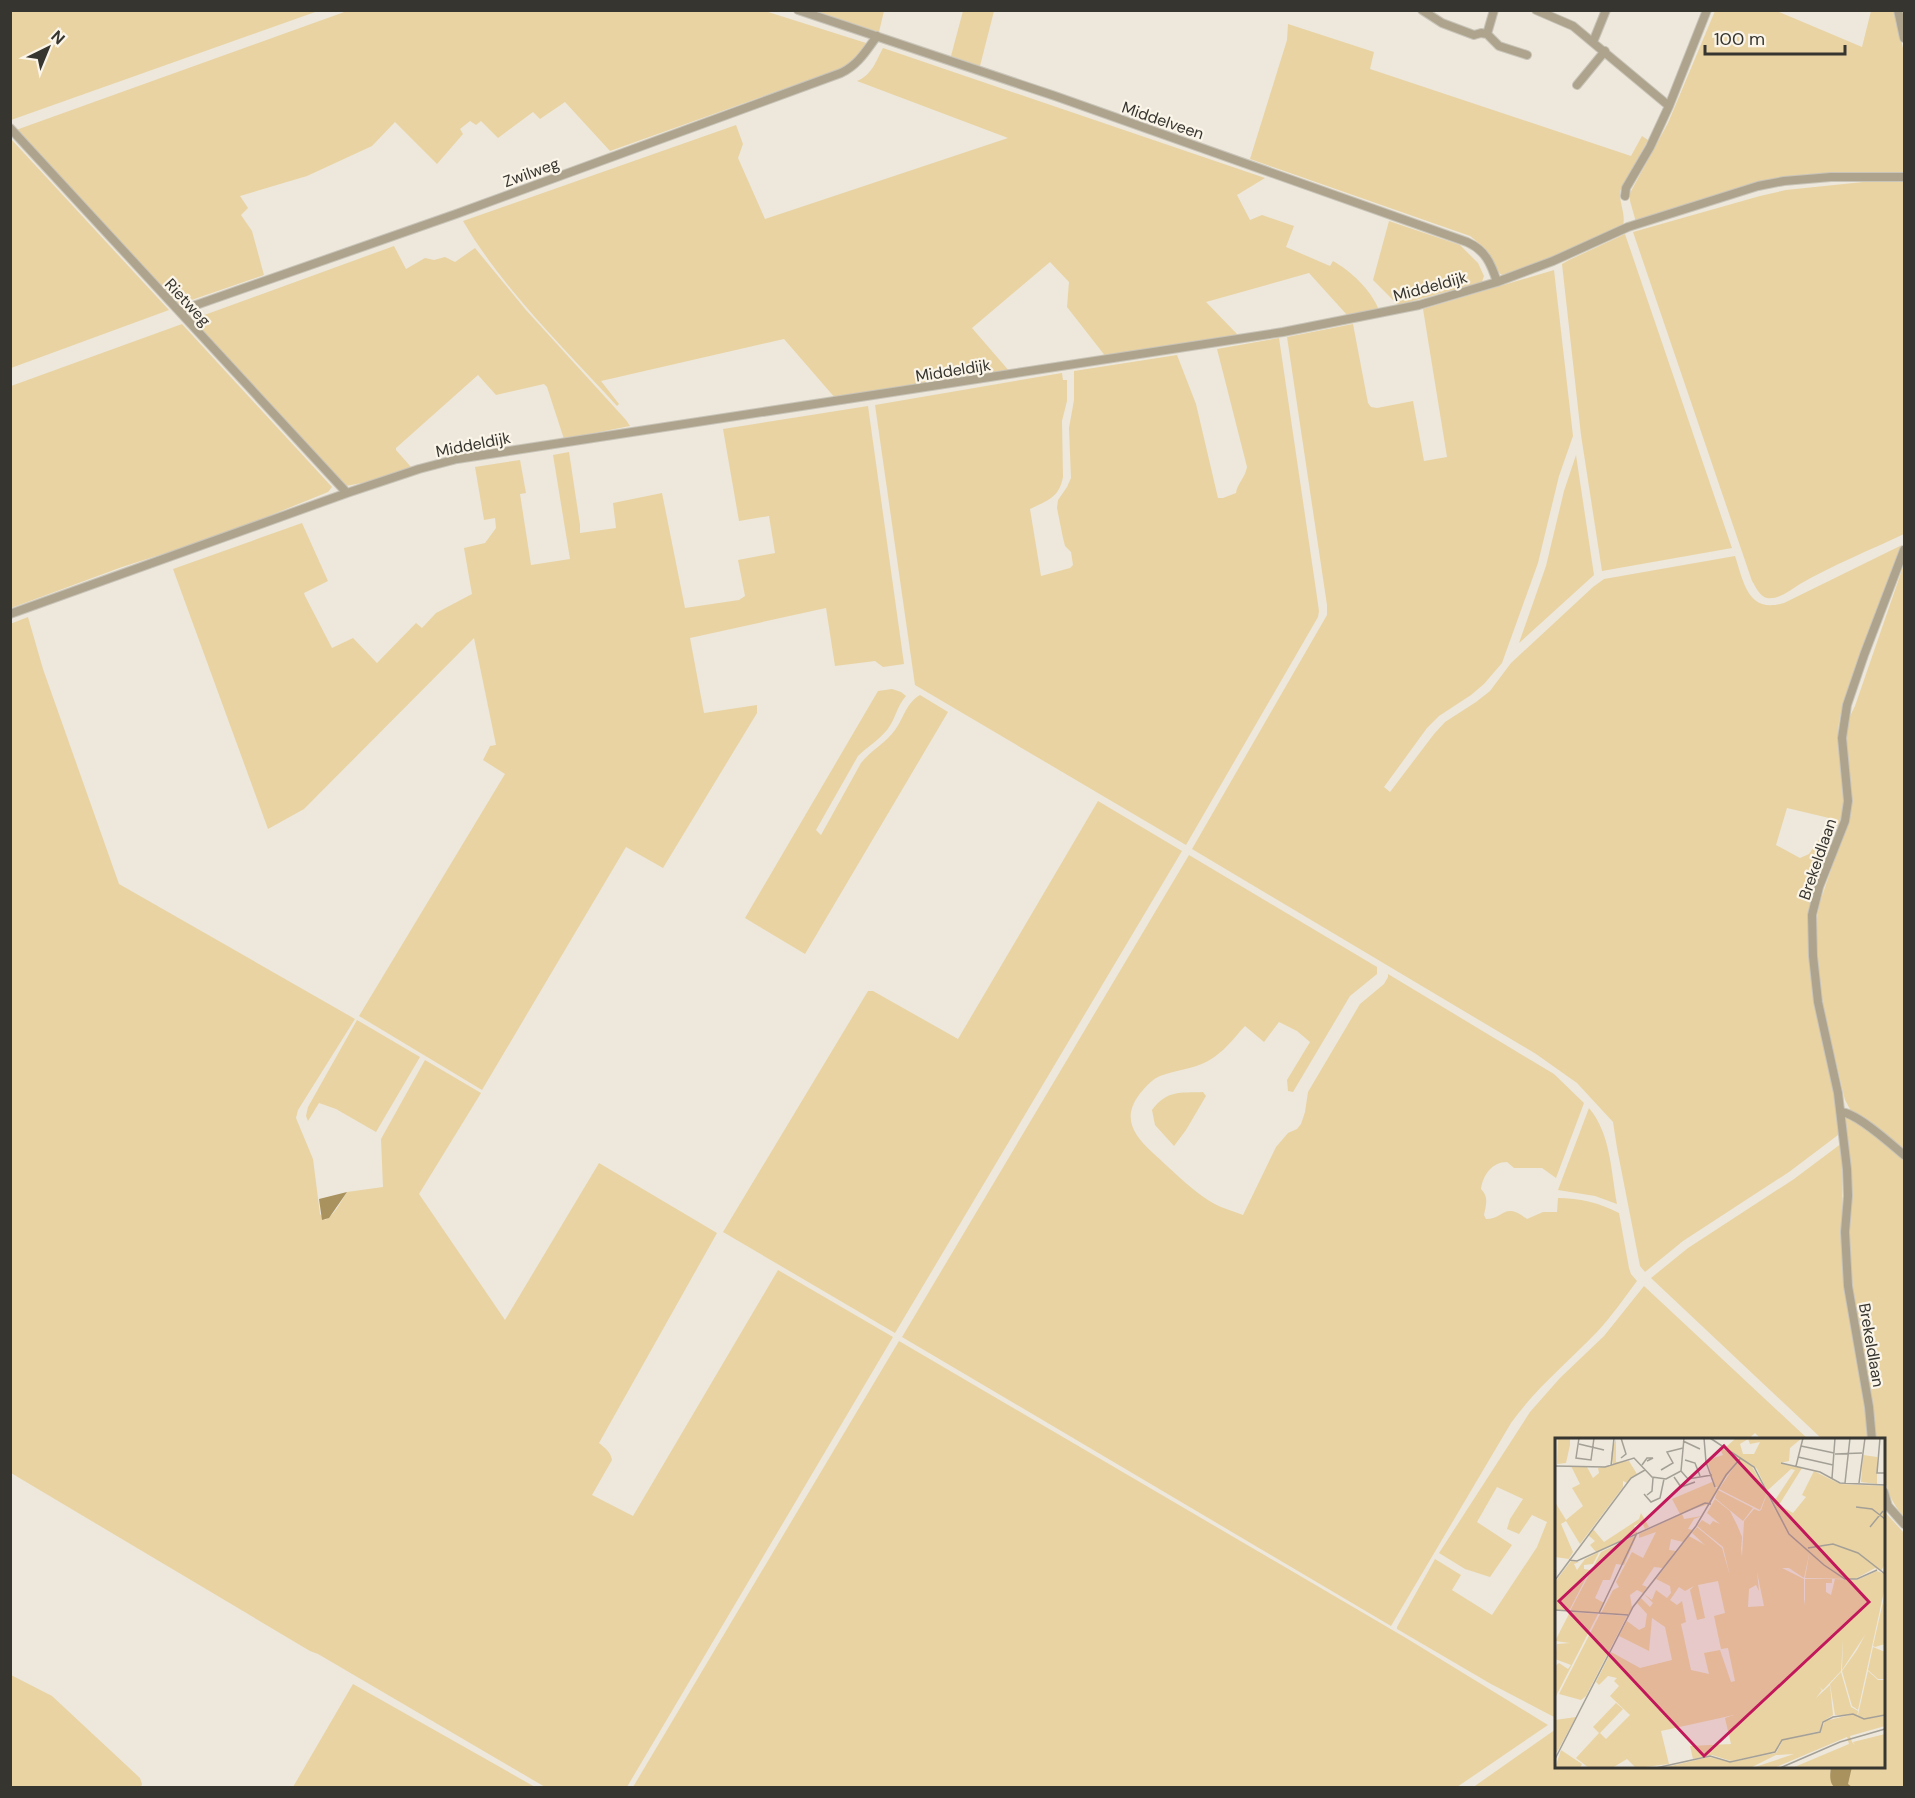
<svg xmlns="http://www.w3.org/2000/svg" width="1915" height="1798" viewBox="0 0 1915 1798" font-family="'DM Sans',sans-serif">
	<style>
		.green { fill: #e9d3a3 }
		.water { fill: #a9925e }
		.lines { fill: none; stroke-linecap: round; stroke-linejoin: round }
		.minor-casing { stroke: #c9c4b9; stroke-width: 10 }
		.minor { stroke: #aea48d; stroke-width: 8 }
		.labels { text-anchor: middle; stroke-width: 4.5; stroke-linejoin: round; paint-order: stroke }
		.street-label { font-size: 16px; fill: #373530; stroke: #faf5e8 }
		.inset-road { fill: none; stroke: #a4a097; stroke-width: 1.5 }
		.view { fill: #c2185b; fill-opacity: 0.15; stroke: #c2185b; stroke-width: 3 }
		.inset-edge { fill: none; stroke: #373530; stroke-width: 3 }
	</style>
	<rect width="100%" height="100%" fill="#ede8db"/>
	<path class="green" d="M 11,10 L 318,10 L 318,11 L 11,120 Z
		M 347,11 L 765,11 L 866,43 C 859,55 855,61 842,68 L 610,151 L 565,102 L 540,119 L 533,112 L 498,138 L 481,121 L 476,125 L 470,121 L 460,129 L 463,134 L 437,164 L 395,122 L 372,146 L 307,176 L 240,196 L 248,208 L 241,215 L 252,231 L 264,275 L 177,305 L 16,130 Z
		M 814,11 L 884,10 L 884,11 L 879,32 Z
		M 963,11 L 994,11 L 980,66 L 951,56 Z
		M 1715,11 L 1777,11 L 1862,47 L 1871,11 L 1895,11 L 1904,53 L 1904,173 L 1820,174 L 1792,176 L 1752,184 L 1705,202 L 1636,222 L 1630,201 L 1630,193 L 1668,123 Z
		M 1288,24 L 1374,52 L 1370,69 L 1631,156 L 1642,136 L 1648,140 L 1620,191 C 1619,202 1626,215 1623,225 L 1549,259 L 1502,275 C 1494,270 1493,262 1488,254 C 1483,247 1477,241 1470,236 L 1250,159 L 1287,40 Z
		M 883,48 L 1265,178 L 1237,195 L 1250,220 L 1262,215 L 1294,226 L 1286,247 L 1330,266 L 1333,261 C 1351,271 1371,290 1379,310 L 1348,316 L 1309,273 L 1206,302 L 1238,335 L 1106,357 L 1067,307 L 1069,282 L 1050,262 L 972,328 L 1010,372 L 836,399 L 784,339 L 601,381 L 619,404 L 617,406 C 565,349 502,288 463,221 L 736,125 L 743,144 L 738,158 L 765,219 L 1008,138 L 857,81 C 872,75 876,61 883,48 Z
		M 11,139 L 169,310 L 11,368 Z
		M 1904,181 L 1904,534 C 1870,550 1833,565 1800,584 C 1791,590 1778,600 1767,598 C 1759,596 1756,587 1752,581 L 1633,232 L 1760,196 L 1786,190 L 1863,182 Z
		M 1389,221 L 1460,245 L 1478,263 L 1484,276 L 1482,282 L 1398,305 L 1373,280 Z
		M 1625,234 L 1732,548 L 1602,571 L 1581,435 L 1562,264 L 1569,260 Z
		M 394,246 L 406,269 L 425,258 L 434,260 L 445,257 L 455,262 L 475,248 L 526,310 L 626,420 L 630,426 L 564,439 L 547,387 L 544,384 L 496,395 L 478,375 L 396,448 L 396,450 L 411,467 L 372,481 L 346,486 L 192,321 L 196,318 Z
		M 1554,270 L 1573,436 L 1559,476 L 1538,563 L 1502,663 L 1484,684 L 1471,695 L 1439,716 L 1427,728 L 1384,787 L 1390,792 L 1434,734 L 1445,722 L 1476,702 L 1490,691 L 1511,663 L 1593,587 L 1604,579 L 1735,556 C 1744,583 1748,614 1784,603 L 1902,545 L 1848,689 C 1844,703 1838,719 1838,734 C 1839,766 1850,797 1838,827 L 1829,818 L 1787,808 L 1776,845 L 1800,858 L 1809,854 L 1820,838 L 1824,838 L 1832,845 C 1824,863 1815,881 1811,901 C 1808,916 1808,931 1809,947 C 1811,1009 1830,1070 1842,1132 L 1789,1172 L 1683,1241 L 1645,1272 L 1640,1266 L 1617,1148 L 1613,1122 L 1577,1083 L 1536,1054 L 1192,849 L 1327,615 L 1327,605 L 1287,337 L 1353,324 L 1368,403 L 1371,407 L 1377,408 L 1413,401 L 1424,461 L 1447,457 L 1423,309 Z
		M 182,324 L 332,487 L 328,492 L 222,535 L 122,567 L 11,608 L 11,386 Z
		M 1279,338 L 1316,590 L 1319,611 L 1318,617 L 1186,845 L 915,685 L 875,405 L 1062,373 L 1063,380 L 1067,380 L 1067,401 L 1062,421 L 1063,477 C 1059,498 1048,500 1030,509 L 1041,576 L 1070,568 L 1073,565 L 1071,552 L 1065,546 L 1063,538 L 1057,508 L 1058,500 L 1067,487 L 1071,478 L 1069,428 L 1074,400 L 1074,371 L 1177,355 L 1196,404 L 1218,498 L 1223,498 L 1236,493 C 1237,484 1245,478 1247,467 L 1217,349 Z
		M 868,406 L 904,664 L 883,667 L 875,661 L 835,666 L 826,608 L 690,638 L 704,713 L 757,705 L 757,713 L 663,868 L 626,847 L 482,1090 L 359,1016 L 505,774 L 483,760 L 490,746 L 496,745 L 474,638 L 304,809 L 268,829 L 173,569 L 302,523 L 328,581 L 304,593 L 305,596 L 332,648 L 353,638 L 377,663 L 416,623 L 422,628 L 436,613 L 472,594 L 464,548 L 485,543 L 496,528 L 495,518 L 484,520 L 475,467 L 520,460 L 526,493 L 520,494 L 531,565 L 570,559 L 553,455 L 569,452 L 580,525 L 580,533 L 616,528 L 613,503 L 662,493 L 685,608 L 739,600 L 745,596 L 738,560 L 775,553 L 769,516 L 739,521 L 723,429 Z
		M 1576,455 L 1594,575 L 1519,643 L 1546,566 L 1564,491 Z
		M 1904,564 L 1904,1151 L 1851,1111 L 1845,1100 L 1821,999 L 1816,945 L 1817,917 L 1820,902 L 1850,814 L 1852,794 L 1846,739 L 1848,720 L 1855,706 Z
		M 28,617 L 43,669 L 119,884 L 355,1019 L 298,1110 L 296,1118 L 313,1159 L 320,1214 L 325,1220 C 335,1215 341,1201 347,1192 L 383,1187 L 381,1139 L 425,1060 L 481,1093 L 419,1194 L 505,1320 L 599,1163 L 717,1233 L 599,1443 C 605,1448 611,1452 612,1460 L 592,1495 L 633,1516 L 778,1270 L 893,1337 L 627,1787 L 545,1787 L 318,1654 L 310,1651 L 11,1473 L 10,624 Z
		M 892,689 L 901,692 L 906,696 C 896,707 896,719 887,730 C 879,740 867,747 858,756 L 816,830 L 821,835 L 861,763 C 871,750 886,743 895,730 C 904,718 906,703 920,695 L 948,712 L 805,954 L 745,918 L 878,691 Z
		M 1098,801 L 1182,851 L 895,1333 L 723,1232 L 868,991 L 873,991 L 958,1039 Z
		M 1189,855 L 1377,967 L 1377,974 L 1350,996 L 1293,1092 L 1288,1091 L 1287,1080 L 1310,1042 L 1297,1031 L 1279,1022 L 1264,1042 L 1245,1026 C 1233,1039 1224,1052 1208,1061 C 1193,1069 1176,1070 1160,1076 C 1153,1079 1148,1084 1143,1090 C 1121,1115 1131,1133 1153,1153 C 1171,1169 1199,1198 1221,1207 C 1228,1210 1236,1212 1243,1215 L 1276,1147 L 1288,1133 L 1297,1129 L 1301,1124 L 1305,1112 L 1308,1092 L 1360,1004 L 1384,984 L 1388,977 L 1388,974 L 1554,1074 L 1584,1103 L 1556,1178 L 1542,1168 L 1514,1168 L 1507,1162 C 1492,1162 1483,1175 1481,1189 C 1489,1197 1486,1205 1484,1215 L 1486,1219 C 1505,1219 1503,1201 1527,1219 L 1543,1212 L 1557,1212 L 1558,1198 C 1579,1198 1600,1203 1619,1213 L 1629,1268 L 1631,1274 L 1637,1281 C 1624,1298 1612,1316 1597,1332 C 1567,1363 1537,1387 1511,1423 L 1391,1626 L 902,1337 Z
		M 357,1020 L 420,1057 L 376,1132 L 336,1109 L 319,1103 L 308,1121 L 306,1116 L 308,1107 Z
		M 1203,1092 L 1206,1096 L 1186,1130 L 1174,1146 L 1155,1125 L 1152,1110 C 1167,1090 1179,1093 1203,1092 Z
		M 1589,1108 C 1611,1134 1611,1172 1617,1204 L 1595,1196 L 1558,1190 Z
		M 1846,1116 L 1849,1116 L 1904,1158 L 1904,1517 C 1881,1490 1884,1472 1884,1440 L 1875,1439 L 1847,1260 C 1852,1224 1851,1187 1849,1151 C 1849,1139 1844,1129 1844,1118 Z
		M 1842,1143 L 1843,1271 L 1863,1393 L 1868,1439 L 1822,1439 L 1651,1278 L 1688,1248 L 1794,1179 Z
		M 1644,1286 L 1808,1439 L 1761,1439 L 1755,1433 L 1747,1440 L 1556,1440 L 1556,1718 L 1491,1684 L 1397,1629 L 1397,1627 L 1435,1559 L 1461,1575 L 1452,1590 L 1492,1615 L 1537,1547 L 1547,1522 L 1532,1515 L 1519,1534 L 1507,1529 L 1510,1519 L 1523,1499 L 1497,1487 L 1477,1522 L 1512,1545 L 1490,1577 L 1465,1569 L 1439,1553 L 1530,1412 L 1560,1378 L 1604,1336 Z
		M 899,1341 L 1406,1638 L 1548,1725 L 1457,1787 L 633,1787 Z
		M 1884,1511 L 1904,1533 L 1904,1787 L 1851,1788 L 1847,1785 L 1852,1767 L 1884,1766 Z
		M 11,1675 L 52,1696 L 140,1778 L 142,1784 L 141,1787 L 11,1787 Z
		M 353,1684 L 535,1787 L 293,1787 Z
		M 1556,1729 L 1556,1766 L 1831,1767 L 1830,1773 L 1834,1788 L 1472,1788 Z"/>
	<path class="water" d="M 347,1192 L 329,1218 L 322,1220 L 319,1199 Z
		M 1831,1767 L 1852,1767 L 1848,1784 L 1852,1787 L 1834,1787 C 1829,1782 1830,1773 1831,1767 Z"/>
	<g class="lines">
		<defs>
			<path id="minor" d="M 798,10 L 1055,96 L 1467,242 C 1485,250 1491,263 1497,282
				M 1422,10 L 1442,23 L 1474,35 L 1481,33 L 1487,34 L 1499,46 L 1527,55
				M 1536,10 L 1573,26 L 1669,106
				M 1898,10 L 1904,38
				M 1487,34 L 1494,10
				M 1593,42 L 1606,10
				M 1577,85 L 1605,51
				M 10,128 L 347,493
				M 1625,196 L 1626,188 L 1650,147 L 1669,106 L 1707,10
				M 179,311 L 456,214 L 841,73 C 858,65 866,51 877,36
				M 10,614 L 347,493 L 419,469 L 457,459 L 1283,332 L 1419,305 L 1497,282 L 1553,261 L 1628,227 L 1758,186 L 1784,181 L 1831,177 L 1904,177
				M 1841,1112 C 1857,1113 1891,1144 1904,1155
				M 1872,1440 L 1869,1407 L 1848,1286 L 1845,1232 L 1848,1196 L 1847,1169 L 1838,1093 L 1818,1002 L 1813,956 L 1812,915 L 1819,887 L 1845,821 L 1848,801 L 1842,738 L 1847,705 L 1864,655 L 1904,550
				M 1884,1492 L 1888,1506 L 1904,1524"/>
		</defs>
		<use href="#minor" class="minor-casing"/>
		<use href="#minor" class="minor"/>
	</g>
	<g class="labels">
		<g class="street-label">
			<text transform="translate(1163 120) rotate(19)" y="6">Middelveen</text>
			<text transform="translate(531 172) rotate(-20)" y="6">Zwilweg</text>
			<text transform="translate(1430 286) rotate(-15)" y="6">Middeldijk</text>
			<text transform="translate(188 302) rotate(47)" y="6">Rietweg</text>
			<text transform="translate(953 370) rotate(-9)" y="6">Middeldijk</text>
			<text transform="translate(473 444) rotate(-11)" y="6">Middeldijk</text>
			<text transform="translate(1817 859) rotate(-71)" y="6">Brekeldlaan</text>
			<text transform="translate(1872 1345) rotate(80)" y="6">Brekeldlaan</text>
		</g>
	</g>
	<g transform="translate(1555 1438)">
		<rect width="330" height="330" fill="#ede8db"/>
		<path d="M 3,0 L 15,0 L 15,7 L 11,25 L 2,26 ZM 181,0 L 247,0 L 235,10 L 234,23 L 225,25 L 247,30 L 224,67 L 238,75 L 251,59 L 247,57 L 259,33 L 285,46 L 330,48 L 330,126 L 326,133 L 320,130 L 300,141 L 250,140 L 255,112 L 249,140 L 234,130 L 227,130 L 249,141 L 249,161 L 250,167 L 250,141 L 277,141 L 277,145 L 271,145 L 271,154 L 276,157 L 280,141 L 302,142 L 322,133 L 327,135 L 330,130 L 330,149 L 303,272 L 297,268 L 287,233 L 302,212 L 310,197 L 287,232 L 288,201 L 286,233 L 268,252 L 264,249 L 267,252 L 261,260 L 275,247 L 278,277 L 267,284 L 265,293 L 227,302 L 220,314 L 176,323 L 157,317 L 138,321 L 135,308 L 176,306 L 170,280 L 179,277 L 106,293 L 114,326 L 81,330 L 72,321 L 57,330 L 34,330 L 21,320 L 44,295 L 38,289 L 61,265 L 68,271 L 45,295 L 51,301 L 75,277 L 55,258 L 64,248 L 59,243 L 62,240 L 53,238 L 44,247 L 41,244 L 56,214 L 85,230 L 117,222 L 110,189 L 97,180 L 94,213 L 64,198 L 72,183 L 84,192 L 90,189 L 92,176 L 82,165 L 86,160 L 95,169 L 98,165 L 89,156 L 97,162 L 101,152 L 112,160 L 116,155 L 115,148 L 101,141 L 134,98 L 150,107 L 137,95 L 142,89 L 167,110 L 175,138 L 168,109 L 142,88 L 147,82 L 155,87 L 158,83 L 165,86 L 152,75 L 160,61 L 175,73 L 182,87 L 187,99 L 186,111 L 187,119 L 189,83 L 199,71 L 204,73 L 206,72 L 212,56 L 223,78 L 212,54 L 220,62 L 240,32 L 236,31 L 212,53 L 202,31 L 195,25 L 212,55 L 205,72 L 164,51 L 181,26 L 163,50 L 160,48 L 152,22 L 168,17 L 164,9 L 174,14 L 170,10 ZM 193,1 L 195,6 L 205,4 L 199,16 L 188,16 L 185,6 ZM 202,134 L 209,168 L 193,169 L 194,151 L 201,147 L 204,153 ZM 163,143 L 170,175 L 159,178 L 166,211 L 173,210 L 180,243 L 176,244 L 165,212 L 149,215 L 154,236 L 136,232 L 126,186 L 131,184 L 127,163 L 122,167 L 115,162 L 124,149 L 130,153 L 139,148 L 135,152 L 142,182 L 150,180 L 143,147 ZM 61,1 L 61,24 L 74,23 L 82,36 L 72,45 L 68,43 L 68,49 L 25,106 L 11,83 L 6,86 L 18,114 L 14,121 L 0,119 L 0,64 L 11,82 L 28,68 L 17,50 L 25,46 L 16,28 L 5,27 L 32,29 L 38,40 L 44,35 L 43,30 L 58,27 L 56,15 ZM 308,17 L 322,19 L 322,46 L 306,44 ZM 157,44 L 162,51 L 156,65 L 125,76 L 117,61 ZM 163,52 L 198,70 L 188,83 L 160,60 ZM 86,75 L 94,89 L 90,91 L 87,84 L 79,88 L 82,95 L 41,114 L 35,107 L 40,103 L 33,97 L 38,91 L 49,104 L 84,81 ZM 127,76 L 129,81 L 147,78 L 139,81 L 133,91 L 138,92 L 128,104 L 116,101 L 114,112 L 121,113 L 108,130 L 99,129 L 87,147 L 92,149 L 88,155 L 82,152 L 75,157 L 77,170 L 73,177 L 46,175 L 58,152 L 64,149 L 61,144 L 77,114 L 88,120 L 101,94 L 84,100 L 84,96 ZM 82,97 L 69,127 L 61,126 L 55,142 L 48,142 L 40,160 L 49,165 L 43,175 L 15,173 L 46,114 ZM 44,114 L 38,126 L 29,127 L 29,131 L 35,132 L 14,173 L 0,172 L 0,144 L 9,132 L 16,123 L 24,124 L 19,126 L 22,132 L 30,121 ZM 330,155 L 330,206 L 320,209 L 318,208 ZM 15,174 L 43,176 L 0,260 L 0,228 L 4,225 L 13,231 L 16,227 L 0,221 L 2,206 L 15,205 L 0,203 ZM 45,176 L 72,178 L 31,258 L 26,262 L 4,256 ZM 318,209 L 330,214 L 330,241 L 323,241 L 313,232 ZM 313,233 L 323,242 L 330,242 L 330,277 L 306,281 L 330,278 L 330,288 L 295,298 L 297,304 L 300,307 L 298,304 L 330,296 L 330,330 L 237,330 L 294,306 L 292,299 L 219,330 L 197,330 L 239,316 L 221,317 L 195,330 L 107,330 L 154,319 L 176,324 L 221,315 L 228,302 L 265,294 L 270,283 L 295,277 L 280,277 L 275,246 L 286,234 L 296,269 L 303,273 L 302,281 ZM 21,279 L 2,314 L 0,314 L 0,282 ZM 6,312 L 27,326 L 25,330 L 0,330 Z" fill="#e9d3a3" fill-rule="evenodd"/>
		<path class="inset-road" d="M 24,0 L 21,20 L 36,22 L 39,0M 149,0 L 151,24 L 160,49M 155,0 L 199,29 L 234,96 L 269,127 L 290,141 L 302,141 L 322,132M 325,0 L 322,35 L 330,35M 128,3 L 145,11M 24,6 L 49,12M 246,8 L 279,15M 280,16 L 307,15M 243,19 L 278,27M 66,20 L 71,16 L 66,0M 130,22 L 140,25 L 145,38M 226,25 L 265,34 L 285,45 L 330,47M 87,27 L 92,20 L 98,20 L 92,23M 0,28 L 50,29 L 79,20 L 97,39 L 111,41 L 126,33 L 129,0M 56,28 L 59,0M 241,28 L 248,0M 106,32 L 118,25 L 112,14 L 128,10M 126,33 L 133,41 L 157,37M 119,39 L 126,49 L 140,44M 277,40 L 280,0M 290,45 L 295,0M 304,45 L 310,0M 89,56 L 96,64 L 105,60 L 109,41M 92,57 L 97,53 L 98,40M 301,69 L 317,71 L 330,81M 315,89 L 328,73M 253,110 L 278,106 L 303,115 L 330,136M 14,122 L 22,123 L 150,65 L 156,66M 0,142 L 76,40 L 90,32M 0,172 L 73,177M 44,175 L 82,95M 0,321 L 78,169 L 141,88 L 171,37 L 185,21M 101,330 L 155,318 L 175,324 L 220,314 L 227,302 L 265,294 L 268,284 L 278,279 L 298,276 L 309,281 L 330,277M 225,330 L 285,304 L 330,291"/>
		<path class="view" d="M 169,8 L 314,164 L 149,318 L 4,163 Z"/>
		<rect width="330" height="330" class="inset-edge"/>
	</g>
	<rect width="1915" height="1798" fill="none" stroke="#373530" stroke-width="24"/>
	<g transform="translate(48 48) rotate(43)" stroke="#faf5e8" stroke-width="4.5" paint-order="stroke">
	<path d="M0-4.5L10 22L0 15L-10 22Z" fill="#373530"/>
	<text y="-9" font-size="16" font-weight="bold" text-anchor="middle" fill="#373530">N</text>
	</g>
	<path d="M1705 45v9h140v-9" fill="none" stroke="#373530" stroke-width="3"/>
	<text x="1714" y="45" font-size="18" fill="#373530" stroke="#faf5e8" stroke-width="4.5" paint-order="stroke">100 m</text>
</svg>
